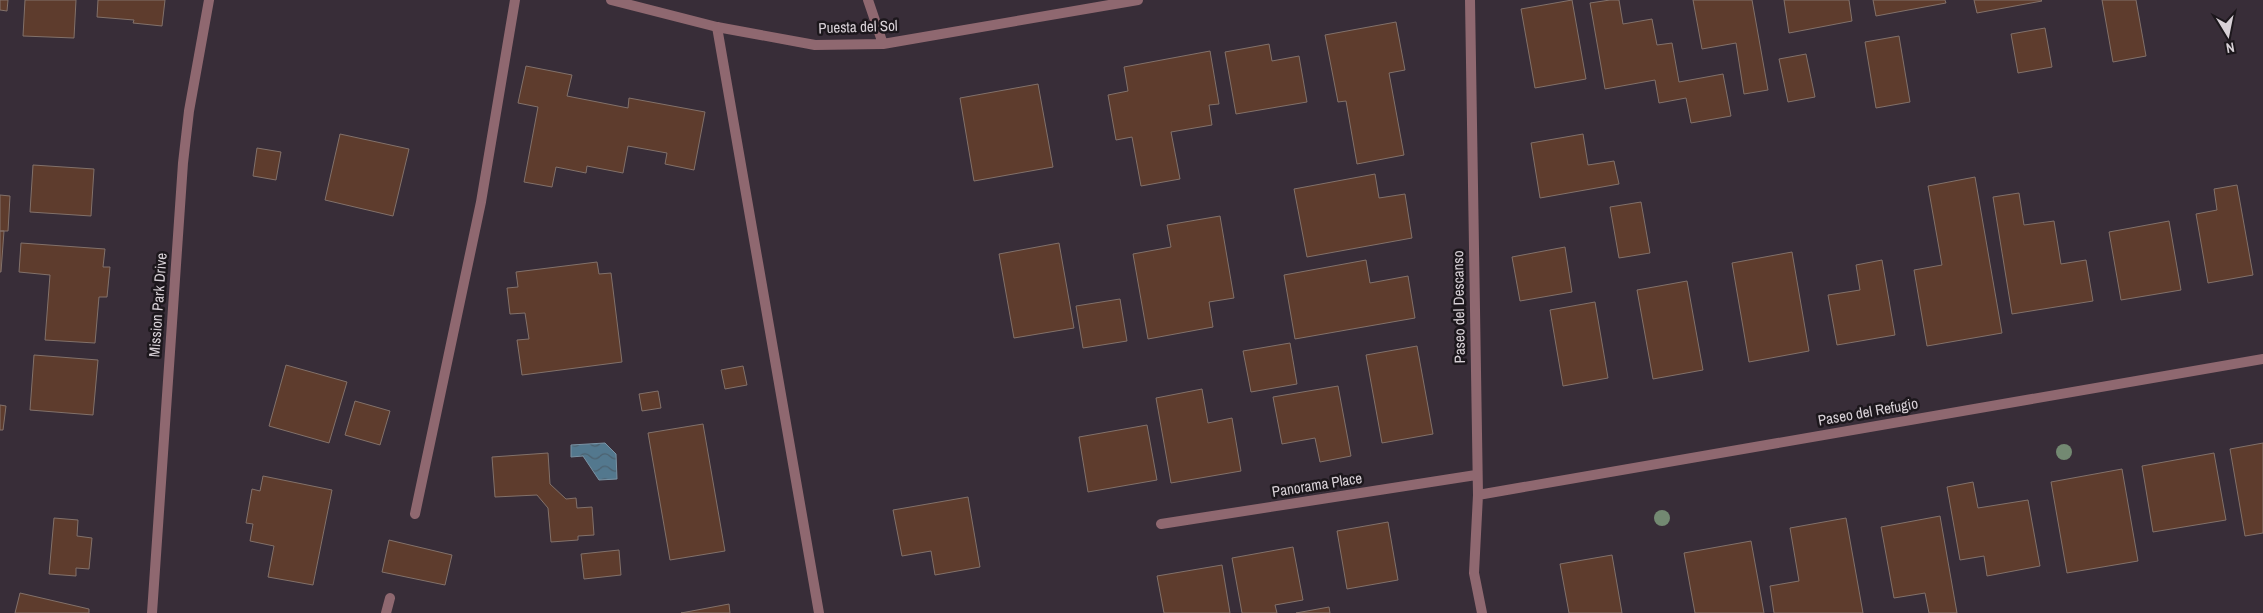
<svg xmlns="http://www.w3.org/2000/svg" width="2263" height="613" viewBox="0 0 2263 613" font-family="'Archivo Narrow',sans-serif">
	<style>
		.water { fill: url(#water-waves); stroke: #7b93a4 }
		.building { fill: #5e3c2d; stroke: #82716a }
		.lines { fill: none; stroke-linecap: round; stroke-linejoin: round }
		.lane { stroke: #8f6870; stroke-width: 10 }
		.street { stroke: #8f6870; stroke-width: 10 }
		.tree { fill: #738972 }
		.labels { text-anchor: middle; stroke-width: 5; stroke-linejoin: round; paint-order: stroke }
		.street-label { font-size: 15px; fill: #d8d1d7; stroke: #1c171c }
	</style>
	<defs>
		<pattern id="water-waves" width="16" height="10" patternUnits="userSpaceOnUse" patternTransform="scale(1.25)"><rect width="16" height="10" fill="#53788e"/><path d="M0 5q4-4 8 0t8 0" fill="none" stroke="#4c616f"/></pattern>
	</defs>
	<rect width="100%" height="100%" fill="#382d38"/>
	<path class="water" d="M 605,443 L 616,454 L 617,479 L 599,480 L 583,456 L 571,457 L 571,445 Z"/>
	<path class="building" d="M 0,0 L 8,0 L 7,11 L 0,10 Z
		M 25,0 L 76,0 L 74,38 L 23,36 Z
		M 98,0 L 165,0 L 162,26 L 133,23 L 134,20 L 97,17 Z
		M 1572,0 L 1586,79 L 1535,88 L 1521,9 Z
		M 1610,0 L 1619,0 L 1623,24 L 1652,19 L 1657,45 L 1672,43 L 1679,82 L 1723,74 L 1731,116 L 1691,123 L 1686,98 L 1659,103 L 1655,80 L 1605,89 L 1590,3 Z
		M 1693,0 L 1752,0 L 1768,90 L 1744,94 L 1736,43 L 1702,49 Z
		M 1784,0 L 1849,0 L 1852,21 L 1789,33 Z
		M 1873,0 L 1945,0 L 1946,3 L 1876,16 Z
		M 1974,0 L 2041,0 L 2042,1 L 1977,13 Z
		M 2102,0 L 2136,0 L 2146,56 L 2113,62 Z
		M 1396,22 L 1405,70 L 1389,73 L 1404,155 L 1357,164 L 1346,101 L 1338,102 L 1325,35 Z
		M 2045,28 L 2052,67 L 2018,73 L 2011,34 Z
		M 1899,36 L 1910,102 L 1876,108 L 1865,42 Z
		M 1269,44 L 1272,61 L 1299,56 L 1307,102 L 1236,114 L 1225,52 Z
		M 1210,51 L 1219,104 L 1209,105 L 1212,125 L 1171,132 L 1180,179 L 1141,186 L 1132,137 L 1116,140 L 1108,95 L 1128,91 L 1124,67 Z
		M 1806,54 L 1815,97 L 1788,102 L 1779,59 Z
		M 526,66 L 572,75 L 567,96 L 628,108 L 629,98 L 705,112 L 694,170 L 665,164 L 667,153 L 628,146 L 623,173 L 587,166 L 586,173 L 556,167 L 552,187 L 524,182 L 538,107 L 518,103 Z
		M 1038,84 L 1053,167 L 974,181 L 960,98 Z
		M 340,134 L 409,149 L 393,216 L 325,200 Z
		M 1583,134 L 1588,165 L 1614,161 L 1619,184 L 1540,198 L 1531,143 Z
		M 257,148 L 281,152 L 276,180 L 253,176 Z
		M 33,165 L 94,169 L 91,216 L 30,212 Z
		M 1375,174 L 1379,198 L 1405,194 L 1412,238 L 1307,257 L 1294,189 Z
		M 1975,177 L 2002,333 L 1927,346 L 1914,270 L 1942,265 L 1928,186 Z
		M 2237,185 L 2253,275 L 2208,283 L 2196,214 L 2217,210 L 2214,189 Z
		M 2019,193 L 2024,225 L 2054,221 L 2061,264 L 2086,260 L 2093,301 L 2012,314 L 1993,197 Z
		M 0,195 L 10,196 L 8,231 L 0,231 Z
		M 1641,202 L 1650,253 L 1619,258 L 1610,207 Z
		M 1220,216 L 1234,298 L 1209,302 L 1213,327 L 1148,339 L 1133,254 L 1171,247 L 1167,225 Z
		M 2169,221 L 2181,290 L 2121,300 L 2109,232 Z
		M 0,231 L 4,231 L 1,272 L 0,272 Z
		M 21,243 L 105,249 L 103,267 L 110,267 L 107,297 L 99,297 L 95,343 L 45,340 L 50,275 L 19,272 Z
		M 1059,243 L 1074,328 L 1014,338 L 999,254 Z
		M 1565,247 L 1572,292 L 1520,301 L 1512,257 Z
		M 1792,252 L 1809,351 L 1749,362 L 1732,263 Z
		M 1366,260 L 1370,283 L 1408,276 L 1415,318 L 1295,339 L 1284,275 Z
		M 1882,260 L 1895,335 L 1837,345 L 1828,295 L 1860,290 L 1856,265 Z
		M 597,262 L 599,274 L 611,273 L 622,362 L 522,375 L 517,340 L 529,339 L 525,313 L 510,314 L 507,288 L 518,287 L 516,272 Z
		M 1687,281 L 1703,370 L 1653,379 L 1637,290 Z
		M 1120,299 L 1127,341 L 1083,348 L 1076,306 Z
		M 1595,302 L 1608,378 L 1563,386 L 1550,310 Z
		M 1290,343 L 1297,384 L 1251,392 L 1243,351 Z
		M 1417,346 L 1433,434 L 1382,443 L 1366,355 Z
		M 34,355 L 98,360 L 93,415 L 30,410 Z
		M 286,365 L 347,382 L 329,443 L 269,426 Z
		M 743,366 L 747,385 L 725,389 L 721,370 Z
		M 1338,386 L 1351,456 L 1320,462 L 1315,438 L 1282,444 L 1273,397 Z
		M 1202,389 L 1208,423 L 1232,418 L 1241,471 L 1171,483 L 1156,398 Z
		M 658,391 L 661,408 L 642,411 L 639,394 Z
		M 355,401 L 390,411 L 380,445 L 345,435 Z
		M 0,405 L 6,406 L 3,430 L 0,430 Z
		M 703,424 L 725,551 L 670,560 L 648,433 Z
		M 1147,425 L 1157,480 L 1088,492 L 1079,437 Z
		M 2263,443 L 2263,533 L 2245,536 L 2230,449 Z
		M 548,453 L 550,484 L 566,499 L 576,498 L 577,508 L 592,507 L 594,535 L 578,536 L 578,540 L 551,542 L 548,508 L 537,495 L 495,497 L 492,457 Z
		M 2214,453 L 2226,520 L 2153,532 L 2142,466 Z
		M 2122,469 L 2138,561 L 2067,573 L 2051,482 Z
		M 263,476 L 332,490 L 313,585 L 268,577 L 274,546 L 250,541 L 253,524 L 246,523 L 252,489 L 260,491 Z
		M 1973,482 L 1978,508 L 2028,500 L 2040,566 L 1987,576 L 1984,556 L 1960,560 L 1947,487 Z
		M 968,497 L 980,567 L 935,575 L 931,551 L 902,556 L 893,510 Z
		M 1940,516 L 1957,613 L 1929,613 L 1925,593 L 1894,598 L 1881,527 Z
		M 54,518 L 78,520 L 77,536 L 92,538 L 89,569 L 76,568 L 76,576 L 49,574 Z
		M 1846,518 L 1863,613 L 1774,613 L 1770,586 L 1799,581 L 1790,528 Z
		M 1388,522 L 1398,580 L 1347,589 L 1337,531 Z
		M 389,540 L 452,555 L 445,585 L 382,572 Z
		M 1751,541 L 1764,613 L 1695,613 L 1684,553 Z
		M 1293,547 L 1303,600 L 1275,605 L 1277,613 L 1242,613 L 1232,558 Z
		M 619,550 L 621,575 L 584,579 L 581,554 Z
		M 1612,555 L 1622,613 L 1569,613 L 1560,564 Z
		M 1222,565 L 1230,613 L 1164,613 L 1157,576 Z
		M 20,593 L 89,609 L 89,613 L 15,613 Z
		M 729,604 L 730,613 L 681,613 Z
		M 1329,607 L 1330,613 L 1296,613 Z"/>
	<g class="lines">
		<path class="lane" d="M 717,27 L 819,613
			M 415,514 L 481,202 L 515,0
			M 386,613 L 390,598"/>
		<path class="street" d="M 611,0 L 717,27 L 815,45 L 883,44 L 1138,0
			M 868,0 L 883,44
			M 1470,0 L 1478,495 L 1474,573 L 1482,613
			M 1478,495 L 2263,359
			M 1161,524 L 1476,475
			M 152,613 L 183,163 L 189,111 L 209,0"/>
	</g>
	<g class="tree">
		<circle cx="2064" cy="452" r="8"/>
		<circle cx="1662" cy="518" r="8"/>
	</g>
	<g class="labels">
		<g class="street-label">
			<text transform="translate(858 27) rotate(-2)" y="5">Puesta del Sol</text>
			<text transform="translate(158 305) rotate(-86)" y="5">Mission Park Drive</text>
			<text transform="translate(1459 307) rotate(-91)" y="5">Paseo del Descanso</text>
			<text transform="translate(1868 412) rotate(-10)" y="5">Paseo del Refugio</text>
			<text transform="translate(1317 485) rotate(-9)" y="5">Panorama Place</text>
		</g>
	</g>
	<g transform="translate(2228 35) rotate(170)" stroke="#1c171c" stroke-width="4" paint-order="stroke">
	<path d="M0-4L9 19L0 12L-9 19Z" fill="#d8d1d7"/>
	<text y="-8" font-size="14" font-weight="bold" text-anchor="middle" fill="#d8d1d7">N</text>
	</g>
</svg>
